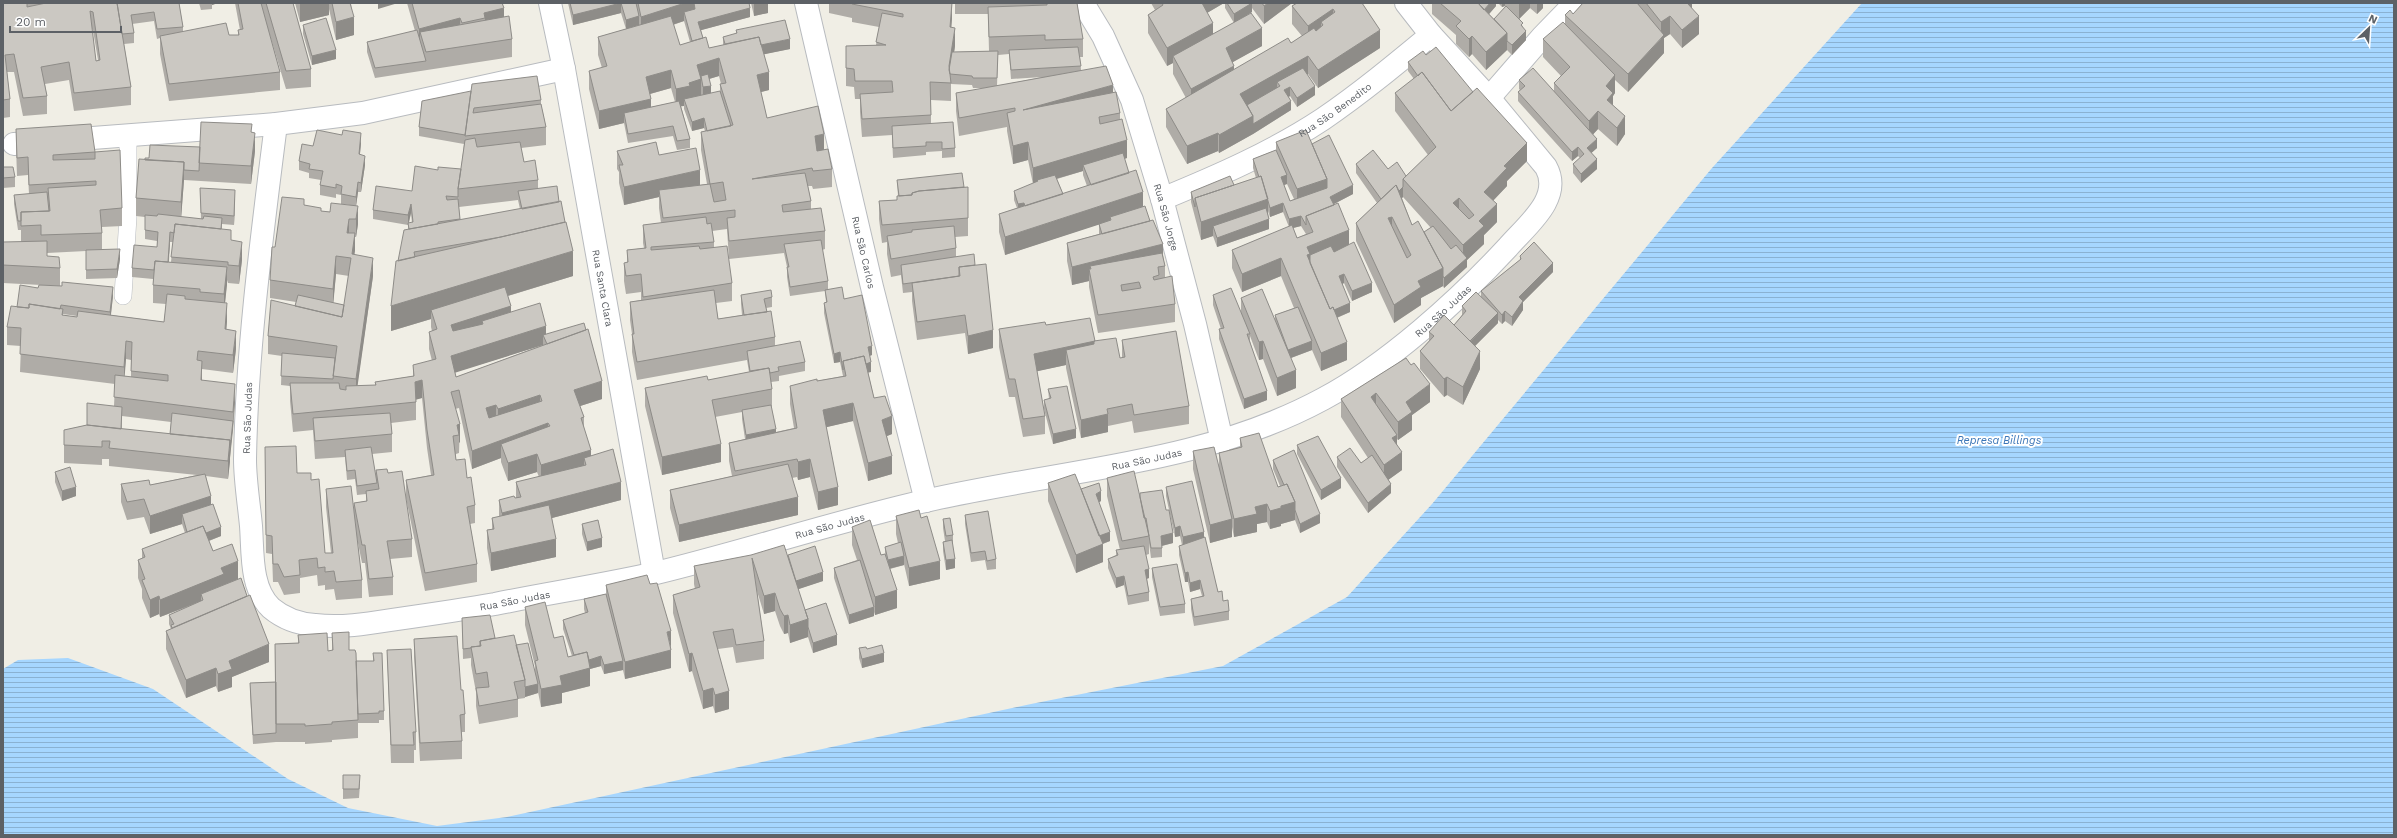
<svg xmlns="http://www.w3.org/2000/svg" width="2397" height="838" viewBox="0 0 2397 838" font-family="'Work Sans',sans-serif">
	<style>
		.water { fill: url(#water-rules) }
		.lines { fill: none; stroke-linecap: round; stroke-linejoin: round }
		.lane-casing { stroke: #b8bbbf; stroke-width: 18 }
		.street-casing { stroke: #b8bbbf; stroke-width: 24 }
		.lane { stroke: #fff; stroke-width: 17 }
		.street { stroke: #fff; stroke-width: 22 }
		.wall { fill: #afaca7; fill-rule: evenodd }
		.shaded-wall { fill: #8e8c88 }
		.building { fill: #cbc8c2; stroke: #8e8c88; fill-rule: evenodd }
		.labels { text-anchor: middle; stroke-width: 4; stroke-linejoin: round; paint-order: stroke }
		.street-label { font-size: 10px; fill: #5d6166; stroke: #fff }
		.water-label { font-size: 11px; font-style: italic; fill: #3c76b8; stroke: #fff }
	</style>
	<defs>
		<pattern id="water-rules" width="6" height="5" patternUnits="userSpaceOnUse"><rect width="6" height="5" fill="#a6d6ff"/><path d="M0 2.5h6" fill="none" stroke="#8ab1d2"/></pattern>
	</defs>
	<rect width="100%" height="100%" fill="#f0eee5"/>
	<path class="water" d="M 1862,3 L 2394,3 L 2394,835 L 3,835 L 3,669 L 18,660 L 68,658 L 153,689 L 288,779 L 348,808 L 437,826 L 507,817 L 1031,704 L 1223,666 L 1347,597 L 1432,504 L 1712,168 Z"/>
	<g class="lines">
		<defs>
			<path id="lane" d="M 123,296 L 128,217 L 128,134"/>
			<g id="street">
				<path id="s1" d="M 550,3 L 564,69 L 654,573"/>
				<path id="s2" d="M 806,3 L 872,287 L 926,501"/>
				<path id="s3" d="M 1083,3 L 1103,36 L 1132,100 L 1162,199 L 1195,324 L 1222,441"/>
				<path d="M 1489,98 L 1542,37 L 1575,3"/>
				<path id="s4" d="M 276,124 C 262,235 247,347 245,459 C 245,481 249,504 251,526 C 253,552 250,588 271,608 C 283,618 299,624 315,625 C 341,628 366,624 391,620 C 426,615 461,610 495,604 C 549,593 603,585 656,573 C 746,551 834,522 925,501 C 1058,470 1201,465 1323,399 C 1387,365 1459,300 1508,247 C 1527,225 1563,198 1546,167 L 1489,98 L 1431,35 L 1406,3"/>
				<path d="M 14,144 L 276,124 L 363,113 L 564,69"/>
				<path id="s5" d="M 1162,199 C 1218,176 1273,152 1323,119 C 1361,93 1396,64 1431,35"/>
			</g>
		</defs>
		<use href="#lane" class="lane-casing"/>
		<use href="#street" class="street-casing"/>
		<use href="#lane" class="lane"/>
		<use href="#street" class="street"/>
	</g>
	<path class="wall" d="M 3,3 L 179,3 L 183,27 L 183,32 L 229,35 L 238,35 L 238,30 L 240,30 L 235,3 L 261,3 L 261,5 L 261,3 L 293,3 L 311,69 L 311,87 L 286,89 L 269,32 L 280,72 L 280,90 L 169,101 L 160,54 L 160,38 L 157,39 L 154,21 L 132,24 L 134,33 L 134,43 L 124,44 L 131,87 L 131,105 L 74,111 L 69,80 L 45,84 L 47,96 L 47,114 L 23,116 L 14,72 L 7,72 L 10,99 L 10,117 L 3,118 ZM 92,29 L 93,30 L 98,60 L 96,61 Z
		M 199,3 L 218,3 L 212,5 L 212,9 L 201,10 Z
		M 295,3 L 351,3 L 354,35 L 336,40 L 329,9 L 329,15 L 300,22 Z
		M 407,3 L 504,3 L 503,3 L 504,17 L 512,39 L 512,57 L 375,78 L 367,52 L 367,42 L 415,31 Z
		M 568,3 L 749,3 L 750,17 L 701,30 L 703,38 L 709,48 L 723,45 L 723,37 L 736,34 L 736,30 L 790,49 L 764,54 L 769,90 L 761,92 L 767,118 L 824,150 L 832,169 L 832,187 L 813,189 L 812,186 L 808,186 L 811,201 L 811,209 L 825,231 L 825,249 L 822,250 L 828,281 L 828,289 L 844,299 L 872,355 L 870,356 L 871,372 L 868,372 L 874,398 L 892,434 L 887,436 L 892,474 L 868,481 L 853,421 L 826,427 L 838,505 L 818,510 L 810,477 L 798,480 L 797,477 L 792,478 L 798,515 L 679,542 L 670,508 L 670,490 L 732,476 L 729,461 L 729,443 L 745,439 L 742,419 L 742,412 L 715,417 L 721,462 L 662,475 L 645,406 L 645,388 L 708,380 L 749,372 L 747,360 L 637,380 L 632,352 L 632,334 L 630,320 L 630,302 L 641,300 L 641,292 L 626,294 L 624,281 L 624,263 L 627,263 L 627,250 L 644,248 L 643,243 L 643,225 L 661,223 L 659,208 L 659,197 L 624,205 L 619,183 L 619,172 L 617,169 L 617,151 L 659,155 L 700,185 L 707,184 L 701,150 L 701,132 L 705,131 L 704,128 L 692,131 L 684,109 L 684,106 L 681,106 L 690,139 L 690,148 L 677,150 L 673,136 L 628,143 L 624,123 L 599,129 L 589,89 L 589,71 L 602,68 L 598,55 L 598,37 L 626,29 L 621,13 L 573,25 ZM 684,21 L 690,42 L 680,45 L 673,25 ZM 719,76 L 721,84 L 720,84 L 720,93 L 711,93 L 709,79 ZM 671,88 L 675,102 L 651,107 L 650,94 ZM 727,229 L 729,259 L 784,253 L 787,267 L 787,277 L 790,296 L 825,291 L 826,302 L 824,303 L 824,313 L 834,363 L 840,362 L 843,376 L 790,386 L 790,404 L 794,428 L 776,432 L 771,407 L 772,407 L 772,389 L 771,382 L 779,381 L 779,376 L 805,371 L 805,362 L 775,346 L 775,337 L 766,308 L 772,307 L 772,297 L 741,295 L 741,304 L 742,315 L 718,319 L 716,303 L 732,301 L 732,283 L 714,247 L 714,242 L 712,231 Z
		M 751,3 L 768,3 L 768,13 L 754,16 Z
		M 829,3 L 952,3 L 952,18 L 951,28 L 955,46 L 954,52 L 989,51 L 988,14 L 955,14 L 955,3 L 1077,3 L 1083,39 L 1083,57 L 1080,57 L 1081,70 L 1113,93 L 1120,113 L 1120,119 L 1127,158 L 1124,159 L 1129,173 L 1163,255 L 1165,266 L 1165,278 L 1175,304 L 1175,322 L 1098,333 L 1089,287 L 1089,281 L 1072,285 L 1067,261 L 1067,243 L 1099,234 L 1099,224 L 1005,255 L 999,232 L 999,214 L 1017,208 L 1014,200 L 1014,191 L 1033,184 L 1028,160 L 1013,164 L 1007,131 L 1007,127 L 959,136 L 956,111 L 956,93 L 987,88 L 973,88 L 972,85 L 951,84 L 951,101 L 931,100 L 931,123 L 955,148 L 955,157 L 942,158 L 942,151 L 926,152 L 926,155 L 893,158 L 892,135 L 862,137 L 860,112 L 860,99 L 855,99 L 854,87 L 846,86 L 846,46 L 876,45 L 879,27 L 852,22 L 852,18 L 829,13 ZM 1009,54 L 1011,79 L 1042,77 L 997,86 L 998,55 ZM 1083,171 L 1083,175 L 1087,186 L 1063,194 L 1057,179 Z
		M 1151,3 L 1224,3 L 1207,13 L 1213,34 L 1234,23 L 1225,8 L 1225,3 L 1292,3 L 1264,24 L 1252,8 L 1252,12 L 1247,15 L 1262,46 L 1232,62 L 1234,70 L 1291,43 L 1302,36 L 1292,24 L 1292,6 L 1295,4 L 1295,3 L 1362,3 L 1380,48 L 1318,88 L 1308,74 L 1307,74 L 1315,95 L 1297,107 L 1290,96 L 1289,97 L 1291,110 L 1253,134 L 1219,153 L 1218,151 L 1187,164 L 1166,127 L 1166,109 L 1186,98 L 1173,74 L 1173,63 L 1167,66 L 1148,33 L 1148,15 L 1155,10 Z
		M 1432,3 L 1496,3 L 1496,6 L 1489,14 L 1494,19 L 1506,6 L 1505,6 L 1502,7 L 1498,3 L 1543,3 L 1543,8 L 1537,14 L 1530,8 L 1519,19 L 1523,27 L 1526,40 L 1512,55 L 1507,50 L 1486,70 L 1472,54 L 1469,57 L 1456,44 L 1456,35 L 1432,14 Z
		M 1583,3 L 1692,3 L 1692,8 L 1699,34 L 1682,48 L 1670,34 L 1664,38 L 1664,53 L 1628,92 L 1615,80 L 1615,93 L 1613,96 L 1613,105 L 1625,134 L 1617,146 L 1598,129 L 1593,134 L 1597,148 L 1591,153 L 1597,169 L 1581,183 L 1573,173 L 1573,164 L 1580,158 L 1578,156 L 1572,161 L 1518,101 L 1518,92 L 1520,90 L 1519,89 L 1519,80 L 1554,91 L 1554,83 L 1561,76 L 1543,57 L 1543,39 L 1565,25 L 1565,15 L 1573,14 Z
		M 303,25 L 336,59 L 312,65 L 303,34 Z
		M 1426,55 L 1527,161 L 1507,181 L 1507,186 L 1493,201 L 1497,222 L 1484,235 L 1484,244 L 1467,260 L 1467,267 L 1444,288 L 1443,286 L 1421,298 L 1421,305 L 1394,323 L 1356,241 L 1356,223 L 1377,203 L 1356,173 L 1356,164 L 1406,176 L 1428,155 L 1395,111 L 1395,93 L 1414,79 L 1408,71 L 1408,62 ZM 1403,197 L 1431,228 L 1424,232 L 1412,225 L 1402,198 Z
		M 541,100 L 541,104 L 546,127 L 546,145 L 521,148 L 524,162 L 538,180 L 538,188 L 573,276 L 508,296 L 511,312 L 546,334 L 602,399 L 580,406 L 584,417 L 584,429 L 591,456 L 621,500 L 552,518 L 556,557 L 491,571 L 487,548 L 487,530 L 492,529 L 492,518 L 499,517 L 499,500 L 516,498 L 516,482 L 539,477 L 537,472 L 508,481 L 501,462 L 501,458 L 472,469 L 459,408 L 455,409 L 460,424 L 459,453 L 456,454 L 456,460 L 467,478 L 475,505 L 475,523 L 470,524 L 477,564 L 477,582 L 425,591 L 406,498 L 406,480 L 431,475 L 427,448 L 422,398 L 416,399 L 416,420 L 391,423 L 392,434 L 392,452 L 372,454 L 376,481 L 376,470 L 388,473 L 412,539 L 412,557 L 390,559 L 393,577 L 393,595 L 369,597 L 365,563 L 362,563 L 357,538 L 362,580 L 362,598 L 336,600 L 334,589 L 325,590 L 325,585 L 318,586 L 317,575 L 300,578 L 300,593 L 284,595 L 278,582 L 273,582 L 272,554 L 266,553 L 265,447 L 297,473 L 311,480 L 325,553 L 331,553 L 326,507 L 326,489 L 354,514 L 354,503 L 366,501 L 366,494 L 357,495 L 355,479 L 347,480 L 345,457 L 315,459 L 313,430 L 293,432 L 290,401 L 290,386 L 281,385 L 282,356 L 268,354 L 268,336 L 295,306 L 296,302 L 270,298 L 270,280 L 275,247 L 304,205 L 321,211 L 330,212 L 350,205 L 341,204 L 341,195 L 336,194 L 336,198 L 320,195 L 320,185 L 321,180 L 309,178 L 309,173 L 299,170 L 299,161 L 313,146 L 361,143 L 360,154 L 365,165 L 361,192 L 358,192 L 356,206 L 358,224 L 356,237 L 355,237 L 354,254 L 373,276 L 357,386 L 375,385 L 375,382 L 413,376 L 413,365 L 432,361 L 429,349 L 429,332 L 432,331 L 431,327 L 431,319 L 391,331 L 398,261 L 408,230 L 408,225 L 373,219 L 373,210 L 412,191 L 438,170 L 461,169 L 464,144 L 419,136 L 419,127 L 422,101 ZM 518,200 L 520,209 L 460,220 L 459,207 ZM 411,213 L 412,223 L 409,223 ZM 336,274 L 349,276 L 344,305 L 333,303 ZM 543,345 L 456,377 L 455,372 Z
		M 16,129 L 95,152 L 122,208 L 122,226 L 102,227 L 102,250 L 120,259 L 117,278 L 86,279 L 86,251 L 47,253 L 47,256 L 60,268 L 60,286 L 3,283 L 3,242 L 21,242 L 21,230 L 18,230 L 14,204 L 14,195 L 29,194 L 28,175 L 17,176 L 16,147 Z
		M 252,132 L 255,151 L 251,184 L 184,180 L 181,217 L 201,219 L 200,188 L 235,199 L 234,225 L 222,224 L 222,229 L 231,241 L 242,260 L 239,284 L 228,283 L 227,280 L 225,303 L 227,321 L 226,330 L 236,349 L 233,373 L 202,369 L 202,380 L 235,402 L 228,479 L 206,476 L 211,505 L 221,536 L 209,541 L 213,551 L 238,579 L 269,662 L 232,677 L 232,687 L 218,692 L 216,686 L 186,698 L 166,649 L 166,631 L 171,629 L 169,624 L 169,615 L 190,606 L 160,617 L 159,614 L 150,618 L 142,598 L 142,589 L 138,578 L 138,560 L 142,558 L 142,549 L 185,533 L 182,524 L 150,534 L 144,517 L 127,520 L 121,502 L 121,484 L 150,485 L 197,475 L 109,466 L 109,459 L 102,459 L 102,465 L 64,463 L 64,430 L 87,425 L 114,406 L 115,384 L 20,372 L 21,346 L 7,345 L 7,327 L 17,307 L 38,288 L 113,296 L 111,315 L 164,322 L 166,304 L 153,303 L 153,279 L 132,277 L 132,268 L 157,247 L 157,241 L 145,239 L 145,217 L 136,216 L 136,198 L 145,160 L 149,158 L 200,147 ZM 170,242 L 173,242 L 171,262 L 169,262 ZM 63,314 L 77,316 L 77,317 L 63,315 ZM 126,359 L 131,360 L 131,377 L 124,376 ZM 122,416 L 171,422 L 170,434 L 122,429 Z
		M 1276,142 L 1312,144 L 1353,194 L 1334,204 L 1349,245 L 1372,292 L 1352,301 L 1344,283 L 1342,284 L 1350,312 L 1337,318 L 1347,360 L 1321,371 L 1312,350 L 1291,358 L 1296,388 L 1277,396 L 1263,359 L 1259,360 L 1250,336 L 1250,341 L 1267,400 L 1244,409 L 1219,339 L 1219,329 L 1221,329 L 1213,305 L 1213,295 L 1241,313 L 1241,298 L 1275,320 L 1275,315 L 1294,308 L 1281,276 L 1242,292 L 1232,268 L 1232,250 L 1289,227 L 1283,212 L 1270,217 L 1268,211 L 1269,229 L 1217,247 L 1213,236 L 1201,240 L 1191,202 L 1191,192 L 1234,185 L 1256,178 L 1253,168 L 1253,159 L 1276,150 ZM 1287,184 L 1294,199 L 1290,201 L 1284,185 ZM 1301,226 L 1306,234 L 1297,238 L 1293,228 Z
		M 3,167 L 15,177 L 15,187 L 3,188 Z
		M 897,180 L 964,187 L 968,187 L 968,236 L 955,237 L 956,248 L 956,257 L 975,265 L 993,348 L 968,354 L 965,333 L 917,340 L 912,301 L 912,292 L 903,293 L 901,275 L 891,277 L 887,254 L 887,242 L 882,243 L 879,219 L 879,201 L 897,200 L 898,196 Z
		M 1520,256 L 1553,272 L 1523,302 L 1523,310 L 1512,326 L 1505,321 L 1502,324 L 1498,320 L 1498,323 L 1475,346 L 1480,369 L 1463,405 L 1447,395 L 1444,397 L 1420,369 L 1420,351 L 1429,341 L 1429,332 L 1454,325 L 1462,315 L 1462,306 L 1481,296 L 1481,291 L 1520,260 Z
		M 1046,325 L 1095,341 L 1120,358 L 1122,358 L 1122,340 L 1189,406 L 1189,424 L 1134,433 L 1132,421 L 1108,426 L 1108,432 L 1081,438 L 1066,368 L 1066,365 L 1037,371 L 1045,416 L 1045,434 L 1023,437 L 1015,397 L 1009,397 L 999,347 L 999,329 Z
		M 1406,358 L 1430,402 L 1412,415 L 1412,430 L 1398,440 L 1397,439 L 1397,444 L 1402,470 L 1388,480 L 1391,493 L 1368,513 L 1337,467 L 1337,457 L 1361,463 L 1368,458 L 1341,417 L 1341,399 Z
		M 1048,389 L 1076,438 L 1053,444 L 1044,409 L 1044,400 L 1049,399 Z
		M 1240,438 L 1278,487 L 1280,486 L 1273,469 L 1273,460 L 1320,523 L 1300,533 L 1295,520 L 1281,524 L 1281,526 L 1270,529 L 1267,522 L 1257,524 L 1257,532 L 1234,537 L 1232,527 L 1232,537 L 1210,543 L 1193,469 L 1193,451 L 1219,466 L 1219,453 L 1240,447 Z
		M 1297,445 L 1341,488 L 1321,500 L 1297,454 Z
		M 55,472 L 76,496 L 62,501 L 55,482 Z
		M 1107,478 L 1166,510 L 1173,543 L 1162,546 L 1162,557 L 1151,558 L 1149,543 L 1149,554 L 1146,555 L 1149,578 L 1147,579 L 1149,592 L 1149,601 L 1128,605 L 1124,585 L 1116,588 L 1108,568 L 1108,559 L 1116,555 L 1116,550 L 1120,550 L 1107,496 Z
		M 1048,483 L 1081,489 L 1101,501 L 1099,502 L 1110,541 L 1103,544 L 1103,562 L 1076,573 L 1048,501 Z
		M 1166,487 L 1204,537 L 1218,592 L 1229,611 L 1229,620 L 1194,626 L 1191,609 L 1191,599 L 1202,596 L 1200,589 L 1190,592 L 1188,582 L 1185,582 L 1179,555 L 1179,546 L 1182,545 L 1180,536 L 1175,537 L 1166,496 Z
		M 965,515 L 996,559 L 996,569 L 987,570 L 985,560 L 971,562 L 965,524 Z
		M 896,516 L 921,518 L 940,579 L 909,586 L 904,564 L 904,565 L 890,569 L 897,608 L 875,615 L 874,612 L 874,616 L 849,624 L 834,578 L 834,568 L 857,560 L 852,545 L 852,527 L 881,555 L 885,554 L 885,547 L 898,543 L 896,534 Z
		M 943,519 L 953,535 L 953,544 L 952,544 L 955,568 L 946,570 L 943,551 L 943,542 L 945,541 L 943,528 Z
		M 582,524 L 602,547 L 587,551 L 582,534 Z
		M 788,555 L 823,581 L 798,589 L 805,610 L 837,645 L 813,653 L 808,637 L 790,643 L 788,633 L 784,634 L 780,626 L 775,611 L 764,614 L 757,591 L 764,641 L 764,659 L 736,663 L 733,647 L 718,649 L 729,709 L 715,713 L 713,706 L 703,709 L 692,671 L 689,672 L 673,613 L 673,595 L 695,589 L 694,584 L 694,566 Z
		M 1152,568 L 1185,604 L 1185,613 L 1160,616 L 1152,577 Z
		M 606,585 L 671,647 L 671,668 L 625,679 L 623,670 L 604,674 L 601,666 L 590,669 L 590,686 L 562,693 L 562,703 L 541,707 L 538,692 L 538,693 L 525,697 L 525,698 L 518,699 L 518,717 L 479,724 L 476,706 L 476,692 L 471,665 L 471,658 L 463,659 L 462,618 L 495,638 L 516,645 L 535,671 L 535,666 L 525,625 L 525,607 L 554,638 L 568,657 L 572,656 L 563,629 L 563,620 L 585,613 L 584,609 L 584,599 L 606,594 Z
		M 332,633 L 349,650 L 356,662 L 373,661 L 373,653 L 384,711 L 384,720 L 379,720 L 379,723 L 358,723 L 358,738 L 332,740 L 332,742 L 305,744 L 305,742 L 276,742 L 253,744 L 250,693 L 250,683 L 275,682 L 275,644 L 298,643 L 298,635 L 328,651 L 332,650 Z
		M 414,639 L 461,690 L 465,714 L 465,732 L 462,732 L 462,759 L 420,761 L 414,657 Z
		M 859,648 L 867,649 L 884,662 L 862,668 L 859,658 Z
		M 387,650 L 416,732 L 416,750 L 414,750 L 414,763 L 391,763 Z
		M 343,775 L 360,784 L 359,798 L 343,799 Z"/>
	<path class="shaded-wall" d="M 212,3 L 218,3 L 212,5 Z
		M 305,3 L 329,3 L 329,15 L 300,22 L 300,4 Z
		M 378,3 L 398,3 L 378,9 Z
		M 621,3 L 621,13 L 573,25 L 573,15 Z
		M 685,3 L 695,3 L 695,18 L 684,12 L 684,21 L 641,35 L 641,17 Z
		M 754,3 L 768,3 L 768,13 L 754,16 Z
		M 952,3 L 952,18 L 950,45 L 950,27 Z
		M 1200,3 L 1224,3 L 1200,17 Z
		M 1252,3 L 1252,12 L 1234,23 L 1234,14 Z
		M 1268,3 L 1292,3 L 1264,24 L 1264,6 Z
		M 1490,3 L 1496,3 L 1496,6 L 1483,21 L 1483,12 Z
		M 1502,3 L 1505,3 L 1505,6 L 1502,7 Z
		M 1519,3 L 1530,3 L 1530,8 L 1519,19 Z
		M 1537,3 L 1543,3 L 1543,8 L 1537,14 Z
		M 1689,3 L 1692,3 L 1692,19 L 1688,4 Z
		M 504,8 L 504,26 L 485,30 L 485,18 L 484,13 Z
		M 750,8 L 750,17 L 698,31 L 698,22 Z
		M 1333,9 L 1333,27 L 1323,25 L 1321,22 L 1321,36 L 1308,44 L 1308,26 Z
		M 639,16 L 639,25 L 626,29 L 626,20 Z
		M 1670,16 L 1670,34 L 1664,38 L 1664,53 L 1628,92 L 1628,74 L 1661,39 L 1661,22 Z
		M 1699,16 L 1699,34 L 1682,48 L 1682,30 Z
		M 354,17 L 354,35 L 336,40 L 336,22 Z
		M 460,18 L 460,36 L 420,32 L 420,47 L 419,47 L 419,29 Z
		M 1213,23 L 1213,41 L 1173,56 L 1173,63 L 1167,66 L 1167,48 Z
		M 955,28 L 955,46 L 951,74 L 949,66 Z
		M 1262,28 L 1262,46 L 1226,66 L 1226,48 Z
		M 1380,30 L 1380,48 L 1318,88 L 1318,70 Z
		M 1526,31 L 1526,40 L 1512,55 L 1512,45 Z
		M 1507,33 L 1507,50 L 1486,70 L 1486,52 Z
		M 1472,36 L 1472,54 L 1469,57 L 1469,39 Z
		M 790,39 L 790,49 L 728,62 L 728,52 Z
		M 336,50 L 336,59 L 312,65 L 312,56 Z
		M 1308,56 L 1308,74 L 1280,89 L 1280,86 L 1277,82 L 1277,91 L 1244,109 L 1240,94 Z
		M 719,58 L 719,76 L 702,81 L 701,80 L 701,97 L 684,99 L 684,106 L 676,107 L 676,89 L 689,83 L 697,65 Z
		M 1234,66 L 1234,83 L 1191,107 L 1191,89 Z
		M 671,70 L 671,88 L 646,95 L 646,77 Z
		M 769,72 L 769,90 L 757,93 L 757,75 Z
		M 1615,75 L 1615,93 L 1613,96 L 1613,110 L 1607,118 L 1606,86 Z
		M 1113,85 L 1113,102 L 1023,110 Z
		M 711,86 L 711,95 L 703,97 L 703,87 Z
		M 1315,86 L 1315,95 L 1297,107 L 1297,98 Z
		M 1290,87 L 1290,96 L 1284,99 L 1284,90 Z
		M 651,99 L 651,116 L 624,113 L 624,123 L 599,129 L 599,111 Z
		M 1291,101 L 1291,110 L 1253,134 L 1253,124 Z
		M 1598,111 L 1598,129 L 1589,139 L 1589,121 Z
		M 1253,116 L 1253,134 L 1219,153 L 1219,135 Z
		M 1625,116 L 1625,134 L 1617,146 L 1617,128 Z
		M 704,118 L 704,128 L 692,131 L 692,122 Z
		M 255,133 L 255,151 L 251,184 L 251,166 Z
		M 361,133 L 361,143 L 359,163 L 359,154 Z
		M 1218,133 L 1218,151 L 1187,164 L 1187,146 Z
		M 824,134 L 824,152 L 815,154 L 815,136 Z
		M 1597,139 L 1597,148 L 1587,157 L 1587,148 Z
		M 1127,140 L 1127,158 L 1085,170 L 1083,165 L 1083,171 L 1038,184 L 1038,181 L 1037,180 L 1037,185 L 1033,186 L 1033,168 Z
		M 1028,142 L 1028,160 L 1013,164 L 1013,146 Z
		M 1527,143 L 1527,161 L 1507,181 L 1507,186 L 1484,210 L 1484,192 L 1504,166 Z
		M 1578,147 L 1578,156 L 1572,161 L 1572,152 Z
		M 365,156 L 365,165 L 361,192 L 361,183 Z
		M 1597,159 L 1597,169 L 1581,183 L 1581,174 Z
		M 184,162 L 184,180 L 181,220 L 181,202 Z
		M 700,170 L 700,188 L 659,190 L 659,197 L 624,205 L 624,187 Z
		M 1287,175 L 1287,184 L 1281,186 L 1281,177 Z
		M 1327,179 L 1327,197 L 1297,207 L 1297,189 Z
		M 358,182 L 358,192 L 356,206 L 356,197 Z
		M 1353,185 L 1353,194 L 1330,206 L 1330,197 Z
		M 1403,187 L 1403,197 L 1385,214 L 1385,204 Z
		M 235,190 L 235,199 L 234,225 L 234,216 Z
		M 1143,192 L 1143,210 L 1110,217 L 1110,221 L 1005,255 L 1005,237 Z
		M 1459,198 L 1459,216 L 1453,203 Z
		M 1268,199 L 1268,217 L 1213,226 L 1213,236 L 1201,240 L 1201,222 Z
		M 1024,203 L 1024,212 L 1018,213 L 1018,204 Z
		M 1283,203 L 1283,212 L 1270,217 L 1270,208 Z
		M 411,204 L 411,213 L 408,225 L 408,215 Z
		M 1497,204 L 1497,222 L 1484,235 L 1484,244 L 1467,260 L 1467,267 L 1444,288 L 1444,278 L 1463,261 L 1463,245 L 1479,221 Z
		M 358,206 L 358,224 L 356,237 L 356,219 Z
		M 1301,216 L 1301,226 L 1289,229 L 1289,219 Z
		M 1392,217 L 1392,235 L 1388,218 Z
		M 349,219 L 349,237 L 347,233 Z
		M 1269,219 L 1269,229 L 1217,247 L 1217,238 Z
		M 1349,230 L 1349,248 L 1307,273 L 1307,247 Z
		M 170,232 L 170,242 L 167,280 L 167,271 Z
		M 355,233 L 355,251 L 352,272 L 352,254 Z
		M 242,242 L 242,260 L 239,284 L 239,266 Z
		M 1163,244 L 1163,262 L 1090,266 L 1090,277 L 1089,269 L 1089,281 L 1072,285 L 1072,267 Z
		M 120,249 L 120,259 L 117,278 L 117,269 Z
		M 573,251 L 573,276 L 434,318 L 431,310 L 431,319 L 391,331 L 391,306 Z
		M 336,256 L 336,274 L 333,307 L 333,289 Z
		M 373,258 L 373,276 L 356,397 L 356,379 Z
		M 1281,258 L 1281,276 L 1242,292 L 1242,274 Z
		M 1553,263 L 1553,272 L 1523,302 L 1523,310 L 1512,326 L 1512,317 L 1519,297 Z
		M 227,267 L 227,285 L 224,312 L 224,294 Z
		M 1443,268 L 1443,286 L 1421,298 L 1421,305 L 1394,323 L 1394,305 L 1418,281 Z
		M 1344,274 L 1344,283 L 1339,286 L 1339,276 Z
		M 1372,283 L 1372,292 L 1352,301 L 1352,291 Z
		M 113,287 L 113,296 L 110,321 L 110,312 Z
		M 227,303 L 227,321 L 225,347 L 225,329 Z
		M 1350,303 L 1350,312 L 1331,320 L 1331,311 Z
		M 511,306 L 511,324 L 483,324 L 482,321 L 482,333 L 451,343 L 451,325 Z
		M 1505,311 L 1505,321 L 1502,324 L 1502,315 Z
		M 1498,313 L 1498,323 L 1470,351 L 1470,342 Z
		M 546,326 L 546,342 L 543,335 L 543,345 L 451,374 L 451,356 Z
		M 993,330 L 993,348 L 968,354 L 968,336 Z
		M 236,331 L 236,349 L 233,373 L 233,355 Z
		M 126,341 L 126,359 L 124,385 L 124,367 Z
		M 1095,341 L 1094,359 L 1066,350 L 1066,365 L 1034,372 L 1034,354 Z
		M 1263,341 L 1263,359 L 1259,360 L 1259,342 Z
		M 1312,341 L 1312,350 L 1288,359 L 1288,350 Z
		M 1347,342 L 1347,360 L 1321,371 L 1321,353 Z
		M 872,346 L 872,355 L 868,356 L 868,347 Z
		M 1480,351 L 1480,369 L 1463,405 L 1463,387 Z
		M 840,352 L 840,362 L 834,363 L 834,354 Z
		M 202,361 L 202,379 L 201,398 L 201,380 Z
		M 871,362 L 871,372 L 846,378 L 845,369 Z
		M 1296,370 L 1296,388 L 1277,396 L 1277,378 Z
		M 1447,377 L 1447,395 L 1444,397 L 1444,379 Z
		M 422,380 L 422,398 L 415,400 L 415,382 Z
		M 602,381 L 602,399 L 574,408 L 574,390 Z
		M 235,384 L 235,402 L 233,430 L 230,458 L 230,448 L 233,421 Z
		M 1430,384 L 1430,402 L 1412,415 L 1412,430 L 1398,440 L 1398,422 L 1406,402 Z
		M 1267,391 L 1267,400 L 1244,409 L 1244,399 Z
		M 1376,393 L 1376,411 L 1371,397 Z
		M 540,395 L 540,413 L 498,427 L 498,409 Z
		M 853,403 L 853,421 L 823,428 L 823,410 Z
		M 496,405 L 496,423 L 486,426 L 486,408 Z
		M 1108,414 L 1108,432 L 1081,438 L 1081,420 Z
		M 892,416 L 892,434 L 882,438 L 882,420 Z
		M 548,423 L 548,441 L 501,444 L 501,458 L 472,469 L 472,451 Z
		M 460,424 L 460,442 L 459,443 L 459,435 L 457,425 Z
		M 776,429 L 776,438 L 746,445 L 746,435 Z
		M 1076,429 L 1076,438 L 1053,444 L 1053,434 Z
		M 1397,435 L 1397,453 L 1392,438 Z
		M 230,444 L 230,462 L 228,479 L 228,461 Z
		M 721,444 L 721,462 L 662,475 L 662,457 Z
		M 591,450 L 591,468 L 586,465 L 584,458 L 584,470 L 541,483 L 541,465 Z
		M 1402,452 L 1402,470 L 1384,483 L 1384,465 Z
		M 537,454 L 537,472 L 508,481 L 508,463 Z
		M 892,456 L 892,474 L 868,481 L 868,463 Z
		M 810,459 L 810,477 L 798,480 L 798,462 Z
		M 1341,478 L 1341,488 L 1321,500 L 1321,490 Z
		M 621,482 L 621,500 L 502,531 L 502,513 Z
		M 1391,484 L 1391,493 L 1368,513 L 1368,503 Z
		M 76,487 L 76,496 L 62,501 L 62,491 Z
		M 838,487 L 838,505 L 818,510 L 818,492 Z
		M 1101,491 L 1101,501 L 1096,504 L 1096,494 Z
		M 211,496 L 211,514 L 182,514 L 182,524 L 150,534 L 150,516 Z
		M 798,497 L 798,515 L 679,542 L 679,525 Z
		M 1295,502 L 1295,520 L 1281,524 L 1281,526 L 1270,529 L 1270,511 L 1281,506 Z
		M 1267,504 L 1267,522 L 1257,524 L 1257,532 L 1234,537 L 1234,519 L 1255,507 Z
		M 1320,514 L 1320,523 L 1300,533 L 1300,524 Z
		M 1232,519 L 1232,537 L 1210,543 L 1210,525 Z
		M 1180,526 L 1180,536 L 1175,537 L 1175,528 Z
		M 221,527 L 221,536 L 190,548 L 190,539 Z
		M 1110,532 L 1110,541 L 1096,546 L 1096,537 Z
		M 1204,532 L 1204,542 L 1183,547 L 1183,537 Z
		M 1173,533 L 1173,543 L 1161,546 L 1161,536 Z
		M 602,538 L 602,547 L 587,551 L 587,542 Z
		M 556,539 L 556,557 L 491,571 L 491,553 Z
		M 1103,544 L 1103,562 L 1076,573 L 1076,555 Z
		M 904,556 L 904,565 L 888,569 L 888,560 Z
		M 955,559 L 955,568 L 946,570 L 946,560 Z
		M 238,561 L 238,579 L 201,594 L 201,601 L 160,617 L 160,600 L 221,568 Z
		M 940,561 L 940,579 L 909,586 L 909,568 Z
		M 1149,569 L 1149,578 L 1145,579 L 1145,570 Z
		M 823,572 L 823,581 L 793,591 L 793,582 Z
		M 1188,572 L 1188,582 L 1185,582 L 1185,573 Z
		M 1124,576 L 1124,585 L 1116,588 L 1116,578 Z
		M 1200,580 L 1200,589 L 1190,592 L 1190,583 Z
		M 897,590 L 897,608 L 875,615 L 875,597 Z
		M 775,593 L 775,611 L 764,614 L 764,596 Z
		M 159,596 L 159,614 L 150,618 L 150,600 Z
		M 874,607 L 874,616 L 849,624 L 849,615 Z
		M 788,615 L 788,633 L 784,634 L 784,616 Z
		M 808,619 L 808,637 L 790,643 L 790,625 Z
		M 671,631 L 671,649 L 667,632 Z
		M 837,635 L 837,645 L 813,653 L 813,643 Z
		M 269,644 L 269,662 L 232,677 L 232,687 L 218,692 L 218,674 L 229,661 Z
		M 671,650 L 671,668 L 625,679 L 625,662 Z
		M 692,653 L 692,671 L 689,672 L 689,654 Z
		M 884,653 L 884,662 L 862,668 L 862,659 Z
		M 601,656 L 601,666 L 590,669 L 590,686 L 562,693 L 562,703 L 541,707 L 541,689 L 560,676 L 577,664 Z
		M 623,661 L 623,670 L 604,674 L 604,665 Z
		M 216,668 L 216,686 L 186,698 L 186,680 Z
		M 538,684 L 538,693 L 525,697 L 525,687 Z
		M 713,688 L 713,706 L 703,709 L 703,691 Z
		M 729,691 L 729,709 L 715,713 L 715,695 Z"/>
	<path class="building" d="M 3,3 L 27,3 L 27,7 L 46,3 L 117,3 L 131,87 L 74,93 L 69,62 L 41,67 L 47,96 L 23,98 L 14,54 L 5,55 L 10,99 L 3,100 ZM 90,11 L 93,12 L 100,60 L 96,61 Z
		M 117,3 L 179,3 L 183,27 L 157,29 L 154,12 L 131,15 L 134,33 L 122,34 Z
		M 238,3 L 261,3 L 280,72 L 169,84 L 160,36 L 226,23 L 229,35 L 239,35 L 238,30 L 243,29 Z
		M 266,3 L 293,3 L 311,69 L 286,71 Z
		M 332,3 L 350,3 L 354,17 L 336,22 Z
		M 412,3 L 502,3 L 504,8 L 484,13 L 485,18 L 462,23 L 460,18 L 419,29 Z
		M 570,3 L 636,3 L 639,16 L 626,20 L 621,3 L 573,15 Z
		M 638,3 L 685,3 L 641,17 Z
		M 694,3 L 749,3 L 750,8 L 698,22 L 703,38 L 692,41 L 684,12 L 695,9 Z
		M 852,3 L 952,3 L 950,27 L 955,28 L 949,66 L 951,83 L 930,82 L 931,115 L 862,119 L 860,94 L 893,92 L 892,81 L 855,81 L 854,69 L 846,68 L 846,46 L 886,45 L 876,42 L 882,13 L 903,17 L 903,14 L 852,4 Z
		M 1047,3 L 1077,3 L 1083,39 L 1045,40 L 1045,35 L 989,37 L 988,7 L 1047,5 Z
		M 1162,3 L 1202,3 L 1213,23 L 1167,48 L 1148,15 L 1163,5 Z
		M 1227,3 L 1252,3 L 1234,14 Z
		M 1262,3 L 1268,3 L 1264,6 Z
		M 1297,3 L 1362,3 L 1380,30 L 1318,70 L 1308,56 L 1240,94 L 1253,116 L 1219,135 L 1218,133 L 1187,146 L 1166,109 L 1288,38 L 1291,43 L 1314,28 L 1316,31 L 1323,25 L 1321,22 L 1335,12 L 1333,9 L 1308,26 L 1292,6 Z
		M 1440,3 L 1478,3 L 1507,33 L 1486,52 L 1472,36 L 1469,39 L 1456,26 L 1461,21 Z
		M 1478,3 L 1490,3 L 1484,10 Z
		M 1583,3 L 1637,3 L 1664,35 L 1628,74 L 1565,15 L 1570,10 L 1573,14 Z
		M 1646,3 L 1689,3 L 1688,4 L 1699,16 L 1682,30 L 1670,16 L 1661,22 Z
		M 1506,6 L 1523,23 L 1521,25 L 1526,31 L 1512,45 L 1507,41 L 1507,33 L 1494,19 Z
		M 1251,13 L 1262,28 L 1226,48 L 1234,66 L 1191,89 L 1173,56 Z
		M 509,16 L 512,39 L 426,52 L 420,32 Z
		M 671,16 L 680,45 L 706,37 L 709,48 L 759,37 L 769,72 L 757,75 L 767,118 L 818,106 L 824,134 L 815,136 L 817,151 L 828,149 L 832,169 L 813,171 L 812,168 L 752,179 L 805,173 L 811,201 L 782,205 L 783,212 L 821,208 L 825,231 L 729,241 L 727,218 L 735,217 L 735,210 L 663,218 L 659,190 L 710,184 L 701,132 L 733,125 L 720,84 L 726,83 L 719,58 L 697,65 L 701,79 L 689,83 L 690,86 L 676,89 L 671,70 L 646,77 L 651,99 L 599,111 L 589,71 L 607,66 L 598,37 ZM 723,182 L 726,200 L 714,202 L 710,184 Z
		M 326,18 L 336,50 L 312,56 L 303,25 Z
		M 785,20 L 790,39 L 761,45 L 759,37 L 725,44 L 723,37 L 737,33 L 736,30 Z
		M 1563,22 L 1615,75 L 1606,86 L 1613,93 L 1607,100 L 1625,116 L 1617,128 L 1598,111 L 1589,121 L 1554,83 L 1570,67 L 1543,39 Z
		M 417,30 L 426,61 L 375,68 L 367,42 Z
		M 1078,47 L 1081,66 L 1011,70 L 1009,50 Z
		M 1436,47 L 1473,92 L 1451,111 L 1422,72 L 1418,76 L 1408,62 L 1423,51 L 1426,55 Z
		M 998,51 L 997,78 L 973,78 L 972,76 L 950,74 L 949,70 L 952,52 Z
		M 1106,66 L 1113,85 L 1023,110 L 1116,92 L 1120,113 L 1099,117 L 1100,124 L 1122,119 L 1127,140 L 1033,168 L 1028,142 L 1013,146 L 1007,113 L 1015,111 L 1015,108 L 959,118 L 956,93 Z
		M 1303,68 L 1315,86 L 1297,98 L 1290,87 L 1284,90 L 1291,101 L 1253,124 L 1253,116 L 1247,105 L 1280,86 L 1277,82 Z
		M 1533,68 L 1597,139 L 1587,148 L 1597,159 L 1581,174 L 1573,164 L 1584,154 L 1578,147 L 1572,152 L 1518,92 L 1525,86 L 1519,80 Z
		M 1422,72 L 1451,111 L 1477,88 L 1527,143 L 1504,166 L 1507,168 L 1484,192 L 1497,204 L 1479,221 L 1484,226 L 1463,245 L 1403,179 L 1436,147 L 1395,93 ZM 1459,198 L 1474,215 L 1469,219 L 1453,203 Z
		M 708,74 L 711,86 L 703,87 L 701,76 Z
		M 537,76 L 541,100 L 474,108 L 473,113 L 541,104 L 546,127 L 465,136 L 472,84 Z
		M 471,91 L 465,135 L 419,127 L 422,101 Z
		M 720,91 L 731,126 L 707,131 L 704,118 L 692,122 L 684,99 Z
		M 679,101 L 690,139 L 677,141 L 673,126 L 628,134 L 624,113 Z
		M 201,122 L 252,124 L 251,132 L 255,133 L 251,166 L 199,163 Z
		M 953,122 L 955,148 L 942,149 L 942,142 L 926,142 L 926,146 L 893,148 L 892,126 Z
		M 91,124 L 95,152 L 120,150 L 122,208 L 100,210 L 102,233 L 41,235 L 41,225 L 21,226 L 21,212 L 50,211 L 48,188 L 96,185 L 96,181 L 29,185 L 28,157 L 17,158 L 16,129 ZM 95,152 L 95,159 L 53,160 L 53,155 Z
		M 317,130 L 342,135 L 343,130 L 361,133 L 359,154 L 365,156 L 361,183 L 358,182 L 356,197 L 341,194 L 342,186 L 336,184 L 336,188 L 320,185 L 323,171 L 309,169 L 310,164 L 299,161 L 302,144 L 313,146 Z
		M 1306,130 L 1327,179 L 1297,189 L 1276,142 Z
		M 1329,135 L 1353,185 L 1330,197 L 1334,205 L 1306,216 L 1306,225 L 1301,216 L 1289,219 L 1283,203 L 1270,208 L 1261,176 L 1259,177 L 1253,159 L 1276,150 L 1287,175 L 1281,177 L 1290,201 L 1327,188 L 1327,179 L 1312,144 Z
		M 475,138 L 477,147 L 520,142 L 524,162 L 535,160 L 538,180 L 458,189 L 465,140 Z
		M 656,142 L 659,155 L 696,148 L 700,170 L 624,187 L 619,165 L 623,165 L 617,151 Z
		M 150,145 L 200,147 L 199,171 L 184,170 L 184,162 L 145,160 L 145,158 L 149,158 Z
		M 1373,150 L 1388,169 L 1397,162 L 1406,176 L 1403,179 L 1403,187 L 1399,191 L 1396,185 L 1381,199 L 1356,164 Z
		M 1123,153 L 1129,173 L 1091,185 L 1083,165 Z
		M 139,159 L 184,162 L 181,202 L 136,198 Z
		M 415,166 L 438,170 L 438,167 L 461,169 L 458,189 L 458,197 L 446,196 L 447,200 L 458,199 L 460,219 L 438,222 L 438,224 L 409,229 L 408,223 L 413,222 L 411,204 L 408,215 L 373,210 L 376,186 L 412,191 Z
		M 3,167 L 13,167 L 15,177 L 3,178 Z
		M 1136,170 L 1143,192 L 1005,237 L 999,214 Z
		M 962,173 L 964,187 L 919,191 L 912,193 L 912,195 L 899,196 L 897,180 Z
		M 1055,175 L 1063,194 L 1025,206 L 1024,203 L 1018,204 L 1014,191 L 1038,181 L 1037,180 Z
		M 1230,176 L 1234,185 L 1195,198 L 1195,207 L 1191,192 Z
		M 1261,176 L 1268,199 L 1201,222 L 1195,198 Z
		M 1396,185 L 1412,225 L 1418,221 L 1443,268 L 1418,281 L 1421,287 L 1394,305 L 1356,223 ZM 1392,217 L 1411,255 L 1407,258 L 1388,218 Z
		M 557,186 L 559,202 L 522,209 L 518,191 Z
		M 968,187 L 968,218 L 882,225 L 879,201 L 897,200 L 897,196 L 912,195 L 912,193 L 919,191 Z
		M 200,188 L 235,190 L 234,216 L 201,213 Z
		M 47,192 L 49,211 L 21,212 L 21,221 L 18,221 L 14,195 Z
		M 282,197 L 304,199 L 304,205 L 321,208 L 321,211 L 330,212 L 331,203 L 358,206 L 356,219 L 349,219 L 347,233 L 355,233 L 352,254 L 373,258 L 356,379 L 333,376 L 337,346 L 268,336 L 271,300 L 342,317 L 351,258 L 336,256 L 333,289 L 270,280 L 272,247 L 275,247 Z
		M 561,201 L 565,222 L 501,237 L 414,252 L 415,257 L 398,261 L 404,230 Z
		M 1338,203 L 1349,230 L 1307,247 L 1310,254 L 1307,255 L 1330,309 L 1333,307 L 1347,342 L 1321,353 L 1281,258 L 1242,274 L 1232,250 L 1292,225 L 1297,238 L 1313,232 L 1306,216 Z
		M 1145,206 L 1150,221 L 1102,234 L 1099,224 L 1111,220 L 1110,217 Z
		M 1266,208 L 1269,219 L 1217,238 L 1213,226 Z
		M 158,214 L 203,219 L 204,216 L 222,218 L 221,229 L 175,224 L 174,233 L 170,232 L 168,262 L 155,261 L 154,270 L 132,268 L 134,245 L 157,247 L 158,232 L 145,230 L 145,215 L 157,216 Z
		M 706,217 L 707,224 L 711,223 L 714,242 L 651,247 L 651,250 L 699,246 L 700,249 L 727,246 L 732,283 L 643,297 L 641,274 L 626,276 L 624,263 L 628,262 L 627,250 L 646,248 L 643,225 Z
		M 1153,220 L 1163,244 L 1072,267 L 1067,243 Z
		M 566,222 L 573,251 L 391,306 L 396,261 Z
		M 175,224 L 231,230 L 231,240 L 242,242 L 239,266 L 228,265 L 228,262 L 171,257 Z
		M 954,226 L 956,248 L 891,259 L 887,236 L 912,232 L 912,230 Z
		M 1433,226 L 1451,249 L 1456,245 L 1467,258 L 1444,278 L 1443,276 L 1443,268 L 1424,232 Z
		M 821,240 L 828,281 L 790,287 L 787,267 L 789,267 L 784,244 Z
		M 47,241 L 47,256 L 59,257 L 60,268 L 3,265 L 3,242 Z
		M 1354,242 L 1372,283 L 1352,291 L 1344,274 L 1339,276 L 1350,303 L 1334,310 L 1333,307 L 1330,309 L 1310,263 L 1310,255 L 1331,246 L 1334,252 Z
		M 1534,242 L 1553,263 L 1519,297 L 1523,301 L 1512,317 L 1505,311 L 1502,315 L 1481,291 L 1521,259 L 1520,256 Z
		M 120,249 L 117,269 L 86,270 L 86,250 Z
		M 1162,253 L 1165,266 L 1158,267 L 1159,275 L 1153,277 L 1154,280 L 1172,276 L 1175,304 L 1098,315 L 1089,269 L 1091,269 L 1090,266 ZM 1139,282 L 1141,288 L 1122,291 L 1121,285 Z
		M 974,254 L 975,265 L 959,267 L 959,276 L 903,284 L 901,265 Z
		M 155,261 L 227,267 L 224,294 L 200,292 L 200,289 L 153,285 Z
		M 986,264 L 993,330 L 968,336 L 965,315 L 917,322 L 912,283 L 960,276 L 959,267 Z
		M 62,282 L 113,287 L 110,312 L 61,305 L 60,309 L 29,304 L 29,308 L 17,307 L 20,285 L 38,288 L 39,285 L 62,286 Z
		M 505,287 L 511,306 L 451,325 L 453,331 L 483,324 L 482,321 L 540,303 L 546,326 L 451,356 L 456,377 L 588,329 L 602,381 L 574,390 L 584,417 L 581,418 L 591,450 L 541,465 L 537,454 L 508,463 L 501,444 L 550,426 L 548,423 L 472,451 L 459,390 L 451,392 L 460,424 L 457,425 L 459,435 L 453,436 L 456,460 L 465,459 L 467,478 L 471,477 L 475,505 L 467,507 L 477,564 L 425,573 L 406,480 L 434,475 L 427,430 L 422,380 L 415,382 L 416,402 L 293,414 L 290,383 L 339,383 L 340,389 L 346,390 L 346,386 L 376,385 L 375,382 L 414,376 L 413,365 L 436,359 L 429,332 L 437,329 L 431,310 ZM 540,395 L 542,401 L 489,418 L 486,408 L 496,405 L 498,409 Z
		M 842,287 L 844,299 L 862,295 L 872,346 L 868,347 L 871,362 L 866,364 L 864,356 L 843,361 L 843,370 L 840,352 L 834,354 L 824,303 L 827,302 L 825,290 Z
		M 1231,288 L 1250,334 L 1247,334 L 1267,391 L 1244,399 L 1219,329 L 1224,328 L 1213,295 Z
		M 1262,289 L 1296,370 L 1277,378 L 1263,341 L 1259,342 L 1241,298 Z
		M 714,290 L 718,319 L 771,311 L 775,337 L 637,362 L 632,334 L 634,334 L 630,302 Z
		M 771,290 L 772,297 L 764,299 L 767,312 L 744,315 L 741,295 Z
		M 1476,292 L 1498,313 L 1470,341 L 1454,325 L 1466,311 L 1462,306 Z
		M 167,294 L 185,296 L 185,299 L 227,303 L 225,329 L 236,331 L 233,355 L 198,351 L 197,360 L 202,361 L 201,380 L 235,384 L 233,412 L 114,397 L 115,375 L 168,381 L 168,375 L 131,371 L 132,342 L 126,341 L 124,367 L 20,354 L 21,328 L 7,327 L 11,306 L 29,308 L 29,304 L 63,309 L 62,315 L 77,317 L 78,311 L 164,322 Z
		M 298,295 L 344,305 L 342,317 L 295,306 Z
		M 1298,307 L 1312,341 L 1288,350 L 1275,315 Z
		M 1444,315 L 1480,351 L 1463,387 L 1447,377 L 1444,379 L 1420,351 L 1434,336 L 1429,332 Z
		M 1090,318 L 1095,341 L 1034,354 L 1045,416 L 1023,419 L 1015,379 L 1009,379 L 999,329 L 1045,322 L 1046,325 Z
		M 584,323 L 586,330 L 547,344 L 543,335 Z
		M 1176,331 L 1189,406 L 1134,415 L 1132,404 L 1107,409 L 1108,414 L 1081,420 L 1066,350 L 1094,344 L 1094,341 L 1116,338 L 1120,358 L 1125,357 L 1122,340 Z
		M 800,341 L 805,362 L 778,367 L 779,371 L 770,373 L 769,368 L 750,371 L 747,351 Z
		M 282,353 L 335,358 L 333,379 L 281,376 Z
		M 864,356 L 874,398 L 885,396 L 892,416 L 882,420 L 892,456 L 868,463 L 853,403 L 823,410 L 838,487 L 818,492 L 810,459 L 798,462 L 797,459 L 735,471 L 729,443 L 797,428 L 790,386 L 817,379 L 817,381 L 846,376 L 843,361 Z
		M 1406,358 L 1411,365 L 1414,363 L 1430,384 L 1406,402 L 1412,412 L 1398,422 L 1376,393 L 1371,397 L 1397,435 L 1392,438 L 1402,452 L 1384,465 L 1341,399 Z
		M 769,368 L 772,389 L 712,400 L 721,444 L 662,457 L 645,388 L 707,376 L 708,380 Z
		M 1067,386 L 1076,429 L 1053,434 L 1044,400 L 1051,398 L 1048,389 Z
		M 87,403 L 122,407 L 121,429 L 87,425 Z
		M 771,405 L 776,429 L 746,435 L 742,410 Z
		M 172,413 L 233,421 L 230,448 L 230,440 L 170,434 Z
		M 390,413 L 392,434 L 315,441 L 313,418 Z
		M 87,425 L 230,440 L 228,461 L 109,448 L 110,441 L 102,441 L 102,447 L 64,445 L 64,430 Z
		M 1259,433 L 1278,487 L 1287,484 L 1295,502 L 1281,506 L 1281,508 L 1270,511 L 1267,504 L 1255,507 L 1257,514 L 1234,519 L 1219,453 L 1242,447 L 1240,438 Z
		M 1318,436 L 1341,478 L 1321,490 L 1297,445 Z
		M 296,446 L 297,473 L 311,473 L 311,480 L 319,479 L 325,553 L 333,553 L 326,489 L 351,486 L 362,580 L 336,582 L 334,571 L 325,572 L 325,567 L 318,568 L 317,558 L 299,560 L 300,575 L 284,577 L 278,564 L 273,564 L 272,536 L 266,535 L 265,447 Z
		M 371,447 L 377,483 L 357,486 L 355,470 L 347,471 L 345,450 Z
		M 1214,447 L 1232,519 L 1210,525 L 1193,451 Z
		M 1350,448 L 1361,463 L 1372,455 L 1391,484 L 1368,503 L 1337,457 Z
		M 613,449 L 621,482 L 502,513 L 499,500 L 514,496 L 515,498 L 521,497 L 516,482 L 586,465 L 584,458 Z
		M 1294,450 L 1320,514 L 1300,524 L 1295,510 L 1295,502 L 1287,484 L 1284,485 L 1273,460 Z
		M 788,464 L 798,497 L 679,525 L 670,490 Z
		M 70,467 L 76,487 L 62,491 L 55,472 Z
		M 387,469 L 388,473 L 402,471 L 412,539 L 387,541 L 393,577 L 369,579 L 365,545 L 362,545 L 354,503 L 367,501 L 366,491 L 379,489 L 376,470 Z
		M 1134,471 L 1149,536 L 1122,541 L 1107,478 Z
		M 205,474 L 211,496 L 150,516 L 144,499 L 127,502 L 121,484 L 149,480 L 150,485 Z
		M 1075,474 L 1103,544 L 1076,555 L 1048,483 Z
		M 1192,481 L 1204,532 L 1183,537 L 1180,526 L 1175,528 L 1166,487 Z
		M 1099,483 L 1101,491 L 1096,494 L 1110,532 L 1099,536 L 1081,489 Z
		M 1162,490 L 1166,510 L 1169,510 L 1173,533 L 1161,536 L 1162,548 L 1151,548 L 1146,518 L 1144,518 L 1140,497 L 1140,493 Z
		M 213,504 L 221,527 L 206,533 L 203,526 L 187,532 L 182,514 Z
		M 549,505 L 556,539 L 491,553 L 487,530 L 494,529 L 492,518 Z
		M 919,510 L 921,518 L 927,516 L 940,561 L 909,568 L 896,516 Z
		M 988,511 L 996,559 L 987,561 L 985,551 L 971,553 L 965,515 Z
		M 950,518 L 953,535 L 946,536 L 943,519 Z
		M 598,520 L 602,538 L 587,542 L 582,524 Z
		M 870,520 L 881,555 L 885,554 L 897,590 L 875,597 L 852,527 Z
		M 203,526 L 213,551 L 232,544 L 238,561 L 221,568 L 224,574 L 160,600 L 159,596 L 150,600 L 142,580 L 145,579 L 138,560 L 145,557 L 142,549 Z
		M 1205,537 L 1218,592 L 1222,591 L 1223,601 L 1228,600 L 1229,611 L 1194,617 L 1191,599 L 1204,596 L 1200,580 L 1190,583 L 1188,572 L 1185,573 L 1179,546 Z
		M 952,540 L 955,559 L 946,560 L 943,542 Z
		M 901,542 L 904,556 L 888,560 L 885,547 Z
		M 784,545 L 808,619 L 790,625 L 788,615 L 784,616 L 780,609 L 775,593 L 764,596 L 752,558 L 764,641 L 736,645 L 733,629 L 713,632 L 729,691 L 715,695 L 713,688 L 703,691 L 692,653 L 689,654 L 673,595 L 700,587 L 694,566 L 751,555 Z
		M 815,546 L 823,572 L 796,581 L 788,555 Z
		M 1144,546 L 1149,569 L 1145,570 L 1149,592 L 1128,596 L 1124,576 L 1116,578 L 1108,559 L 1118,555 L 1116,550 Z
		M 860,560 L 874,607 L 849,615 L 834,568 Z
		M 1177,564 L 1185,604 L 1160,607 L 1152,568 Z
		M 647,575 L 650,584 L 657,583 L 671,631 L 667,632 L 671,650 L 625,662 L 606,585 Z
		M 241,578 L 247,596 L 172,628 L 171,625 L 174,624 L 169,615 L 203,600 L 201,594 Z
		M 606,594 L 623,661 L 604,665 L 601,656 L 589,660 L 587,652 L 574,655 L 563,620 L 588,612 L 584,599 Z
		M 250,595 L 269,644 L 229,661 L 232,669 L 218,674 L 216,668 L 186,680 L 166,631 Z
		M 545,602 L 554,638 L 563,636 L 568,657 L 587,652 L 590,668 L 560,676 L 562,685 L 541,689 L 535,661 L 538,660 L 525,607 Z
		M 826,603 L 837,635 L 813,643 L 808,627 L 808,619 L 805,610 Z
		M 490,615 L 495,638 L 480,641 L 480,646 L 471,647 L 471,648 L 463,649 L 462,618 Z
		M 349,632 L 349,650 L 355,650 L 356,653 L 358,720 L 332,722 L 332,724 L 305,726 L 305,724 L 276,724 L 275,644 L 299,643 L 298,635 L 327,633 L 328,651 L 333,650 L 332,633 Z
		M 514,635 L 525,680 L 514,682 L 518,699 L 479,706 L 476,688 L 489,687 L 487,672 L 476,674 L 471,647 L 481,646 L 480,641 Z
		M 457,636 L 461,690 L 463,690 L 465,714 L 460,715 L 462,741 L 420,743 L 414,639 Z
		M 528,643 L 538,684 L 525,687 L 525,680 L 516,645 Z
		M 882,645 L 884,653 L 862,659 L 859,648 L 866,647 L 867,649 Z
		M 411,649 L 416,732 L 413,732 L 414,745 L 391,745 L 387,650 Z
		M 373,653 L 382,653 L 384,711 L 379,711 L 379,713 L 358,714 L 356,661 L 374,661 Z
		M 276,682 L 276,733 L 253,735 L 250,683 Z
		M 343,775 L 360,775 L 359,789 L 343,789 Z"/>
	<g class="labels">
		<g class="street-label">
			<text dy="4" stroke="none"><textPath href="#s5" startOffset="195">Rua São Benedito</textPath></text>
			<text dy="4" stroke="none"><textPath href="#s3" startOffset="231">Rua São Jorge</textPath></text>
			<text dy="4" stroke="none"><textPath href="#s2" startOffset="256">Rua São Carlos</textPath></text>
			<text dy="4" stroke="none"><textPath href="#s1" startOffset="290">Rua Santa Clara</textPath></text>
			<text dy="4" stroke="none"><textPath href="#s4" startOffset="1724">Rua São Judas</textPath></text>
			<text transform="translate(247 418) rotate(-88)" y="4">Rua São Judas</text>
			<text dy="4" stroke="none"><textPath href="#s4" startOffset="1388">Rua São Judas</textPath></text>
			<text dy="4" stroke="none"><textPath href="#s4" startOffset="1064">Rua São Judas</textPath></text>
			<text dy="4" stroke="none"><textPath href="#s4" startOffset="740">Rua São Judas</textPath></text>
		</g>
		<g class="water-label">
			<text x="1999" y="444">Represa Billings</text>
		</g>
	</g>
	<rect width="2397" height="838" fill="none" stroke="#5d6166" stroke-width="8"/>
	<g transform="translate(2369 28) rotate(25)" stroke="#ffffff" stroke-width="3" paint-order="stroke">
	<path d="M0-3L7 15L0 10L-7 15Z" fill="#5d6166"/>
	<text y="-6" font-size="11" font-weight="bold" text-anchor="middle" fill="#5d6166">N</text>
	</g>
	<path d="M10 26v6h111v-6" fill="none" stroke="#5d6166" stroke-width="2"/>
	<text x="16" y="26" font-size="12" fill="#5d6166" stroke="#ffffff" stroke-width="3" paint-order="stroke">20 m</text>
</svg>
